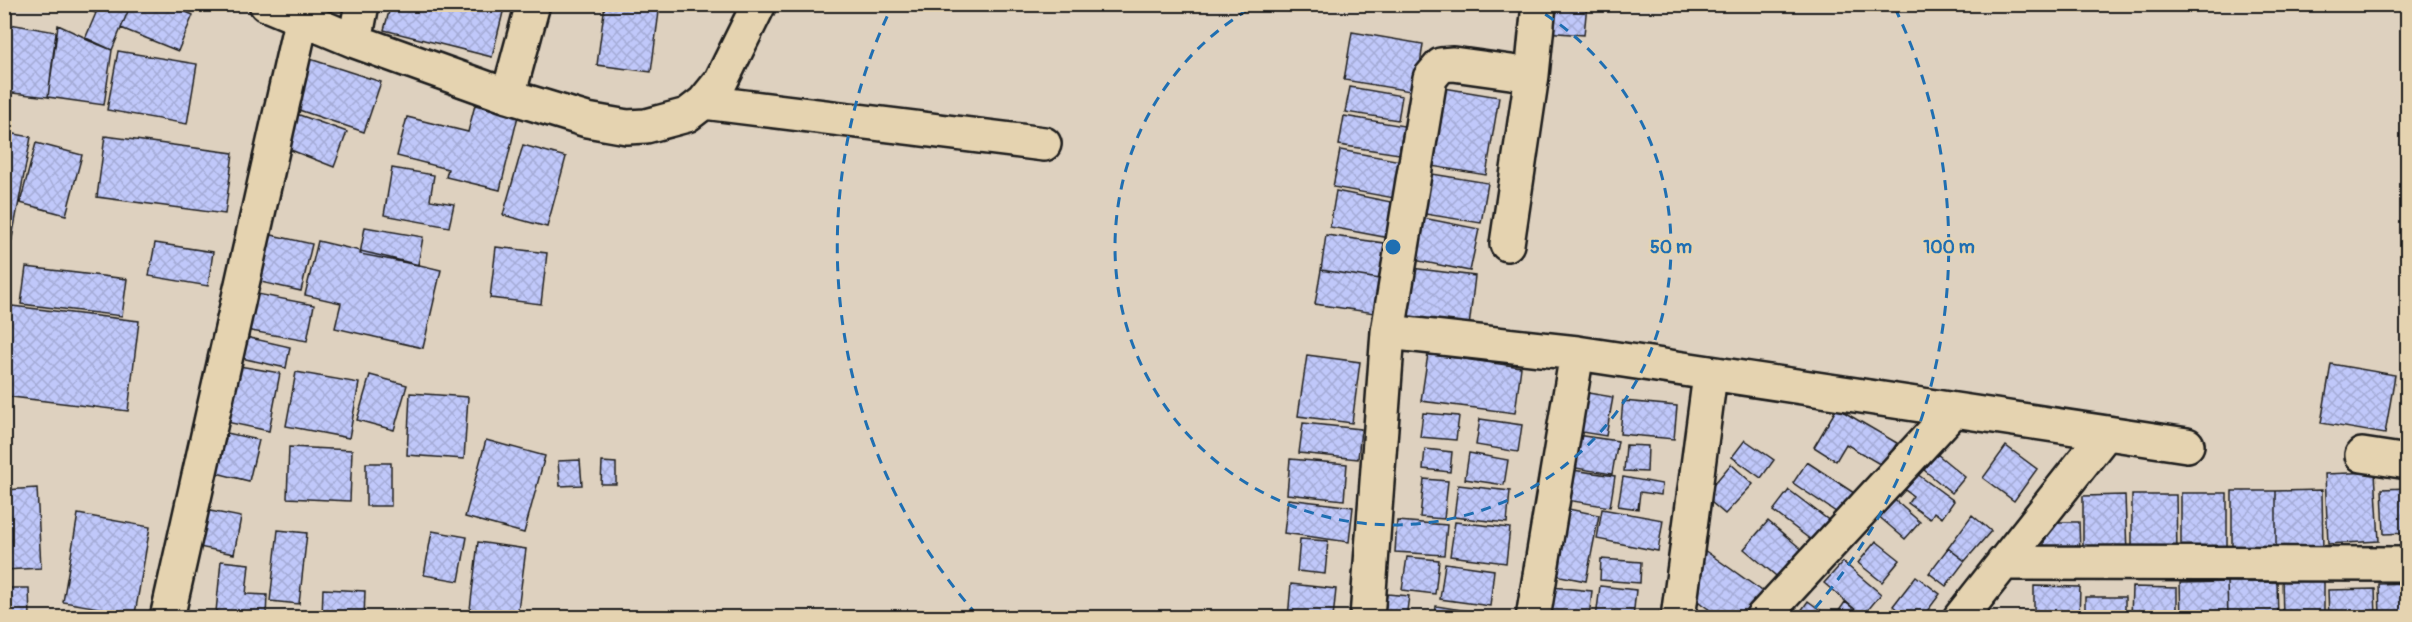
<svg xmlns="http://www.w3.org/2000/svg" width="2412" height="622" viewBox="0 0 2412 622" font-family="Pangolin,sans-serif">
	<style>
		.building { fill: url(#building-cross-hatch); stroke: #1c1c1c; stroke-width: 1.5 }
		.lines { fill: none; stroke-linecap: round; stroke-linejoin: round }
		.minor-casing { stroke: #1c1c1c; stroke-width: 38 }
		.minor { stroke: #e5d3b0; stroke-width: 33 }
		.ring { fill: none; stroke: #1f6fb2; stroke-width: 3; stroke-dasharray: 10 8 }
		.centre { fill: #1f6fb2; stroke: #e5d3b0; stroke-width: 3 }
		.ring-label { font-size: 18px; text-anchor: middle; font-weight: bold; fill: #1f6fb2; stroke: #e5d3b0; stroke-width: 5; stroke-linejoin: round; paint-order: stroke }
	</style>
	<defs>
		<pattern id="building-cross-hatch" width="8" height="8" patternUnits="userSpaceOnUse" patternTransform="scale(1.5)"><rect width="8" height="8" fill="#c0c8fa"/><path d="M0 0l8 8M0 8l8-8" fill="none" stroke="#a4abd6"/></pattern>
	</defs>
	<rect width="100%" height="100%" fill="#ded1bf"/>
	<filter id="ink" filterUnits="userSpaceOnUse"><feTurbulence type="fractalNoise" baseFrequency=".0167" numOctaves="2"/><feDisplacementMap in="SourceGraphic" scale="12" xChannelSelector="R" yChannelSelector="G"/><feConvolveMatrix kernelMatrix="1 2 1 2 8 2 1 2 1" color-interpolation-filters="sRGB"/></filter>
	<g filter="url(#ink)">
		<path class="building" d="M 75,4 L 131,4 L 112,50 L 85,39 L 96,13 Z
			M 131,4 L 168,4 L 193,15 L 178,51 L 121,28 Z
			M 391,4 L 415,4 L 453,14 L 456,4 L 505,4 L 492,57 L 384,30 Z
			M 605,4 L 660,4 L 651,72 L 597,65 Z
			M 1547,4 L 1587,4 L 1584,35 L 1545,32 Z
			M 4,23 L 56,32 L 48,97 L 4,92 Z
			M 58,25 L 112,50 L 104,105 L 48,97 Z
			M 1352,32 L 1423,44 L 1416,92 L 1344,80 Z
			M 118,51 L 197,64 L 187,124 L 107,110 Z
			M 310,59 L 381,82 L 364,132 L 293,108 Z
			M 1350,87 L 1402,96 L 1398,120 L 1345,112 Z
			M 1444,88 L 1499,97 L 1486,175 L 1431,166 Z
			M 475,105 L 518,116 L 500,190 L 446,177 L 448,169 L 397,156 L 407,117 L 468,132 Z
			M 291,112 L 347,132 L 334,167 L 278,145 Z
			M 1344,116 L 1404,126 L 1399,154 L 1339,145 Z
			M 4,132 L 31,137 L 10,249 L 4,248 Z
			M 105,136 L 233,153 L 225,214 L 97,197 Z
			M 36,143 L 82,155 L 66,215 L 20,203 Z
			M 523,145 L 566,157 L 547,227 L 503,215 Z
			M 1340,150 L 1401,161 L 1394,198 L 1333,187 Z
			M 392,168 L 434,175 L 430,200 L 454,204 L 449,227 L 384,215 Z
			M 1426,173 L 1488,183 L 1481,223 L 1419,213 Z
			M 1336,191 L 1401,204 L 1395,239 L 1330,227 Z
			M 1418,217 L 1479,229 L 1470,271 L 1409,259 Z
			M 365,227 L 423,237 L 418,265 L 360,254 Z
			M 263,233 L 312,244 L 301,291 L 252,280 Z
			M 1326,235 L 1391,244 L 1386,280 L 1321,270 Z
			M 318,241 L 441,270 L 423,348 L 335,328 L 341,303 L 305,295 Z
			M 155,243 L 213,252 L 208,286 L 149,276 Z
			M 496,247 L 547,253 L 541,304 L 490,298 Z
			M 26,267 L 127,279 L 122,316 L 21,304 Z
			M 1411,268 L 1475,276 L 1469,327 L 1405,319 Z
			M 1321,270 L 1386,280 L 1381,314 L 1315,304 Z
			M 247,292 L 314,305 L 307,341 L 240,329 Z
			M 12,306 L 139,321 L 128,411 L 4,396 L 4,364 Z
			M 237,335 L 290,347 L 286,368 L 232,356 Z
			M 1428,354 L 1521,367 L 1515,413 L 1421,401 Z
			M 1307,355 L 1360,362 L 1352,423 L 1298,416 Z
			M 2331,364 L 2395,375 L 2385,434 L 2321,423 Z
			M 233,365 L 280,373 L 269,431 L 222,421 Z
			M 296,372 L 359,383 L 349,438 L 286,426 Z
			M 370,375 L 407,385 L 394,430 L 357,420 Z
			M 1582,392 L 1613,397 L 1606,436 L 1575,431 Z
			M 410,393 L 468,397 L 464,459 L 407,455 Z
			M 1623,401 L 1677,406 L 1674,439 L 1620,434 Z
			M 1837,408 L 1897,443 L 1883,466 L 1846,444 L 1836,461 L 1814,447 Z
			M 1423,413 L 1459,416 L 1456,440 L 1420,437 Z
			M 1480,419 L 1522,425 L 1518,452 L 1476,445 Z
			M 1303,423 L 1361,429 L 1358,459 L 1299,453 Z
			M 218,431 L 259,440 L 249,481 L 208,471 Z
			M 1569,434 L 1618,441 L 1612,474 L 1564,466 Z
			M 486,440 L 545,456 L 524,533 L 465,517 Z
			M 1745,440 L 1774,460 L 1761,478 L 1732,457 Z
			M 1626,445 L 1648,446 L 1647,472 L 1624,471 Z
			M 2006,446 L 2037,469 L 2014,501 L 1983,478 Z
			M 289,447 L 352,450 L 350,501 L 287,498 Z
			M 1425,449 L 1452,452 L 1450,472 L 1423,469 Z
			M 1469,453 L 1508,460 L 1504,485 L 1465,479 Z
			M 1937,454 L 1965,477 L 1952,493 L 1924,470 Z
			M 1290,459 L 1347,464 L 1344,500 L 1287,494 Z
			M 580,460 L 582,485 L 560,486 L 558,461 Z
			M 602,462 L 616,463 L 616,484 L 601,484 Z
			M 1807,462 L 1854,493 L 1839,514 L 1793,483 Z
			M 366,463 L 391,463 L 391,506 L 366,506 Z
			M 1731,464 L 1753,484 L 1725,514 L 1704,496 Z
			M 1565,469 L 1615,476 L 1610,507 L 1560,499 Z
			M 2375,472 L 2379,541 L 2328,544 L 2325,474 Z
			M 1917,474 L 1954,501 L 1942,518 L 1934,512 L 1930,519 L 1908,503 L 1913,496 L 1905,490 Z
			M 1623,477 L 1662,484 L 1661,495 L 1640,492 L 1638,509 L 1618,506 Z
			M 1424,479 L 1448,481 L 1444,519 L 1420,517 Z
			M 1458,485 L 1510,491 L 1507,523 L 1454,517 Z
			M 37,488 L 41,568 L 4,570 L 4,490 Z
			M 2408,488 L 2408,533 L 2384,534 L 2382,489 Z
			M 1789,490 L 1831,522 L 1815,543 L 1773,511 Z
			M 2322,490 L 2323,554 L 2276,554 L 2276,491 Z
			M 2232,491 L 2276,491 L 2276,554 L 2232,555 Z
			M 2181,493 L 2227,493 L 2227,554 L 2181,554 Z
			M 2125,495 L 2127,555 L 2083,556 L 2083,496 Z
			M 2132,495 L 2176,495 L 2177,553 L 2132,554 Z
			M 1890,496 L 1920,522 L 1905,539 L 1876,514 Z
			M 1288,499 L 1353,507 L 1349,542 L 1284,533 Z
			M 1558,507 L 1599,515 L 1586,581 L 1545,573 Z
			M 1602,509 L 1663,520 L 1658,551 L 1597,539 Z
			M 205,510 L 241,517 L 234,554 L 199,547 Z
			M 78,514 L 150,527 L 135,614 L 63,602 Z
			M 1972,515 L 1991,531 L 1965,561 L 1948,548 Z
			M 1397,521 L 1447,525 L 1444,555 L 1395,552 Z
			M 1768,521 L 1805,552 L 1781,580 L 1744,549 Z
			M 1455,522 L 1510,528 L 1506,563 L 1450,556 Z
			M 2044,522 L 2079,522 L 2080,554 L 2044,554 Z
			M 278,530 L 307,533 L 299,604 L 270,601 Z
			M 432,531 L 467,537 L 459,581 L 424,575 Z
			M 1300,539 L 1328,541 L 1325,574 L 1297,571 Z
			M 1876,541 L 1900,560 L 1882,582 L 1858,563 Z
			M 478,542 L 526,549 L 517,618 L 469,618 Z
			M 1948,548 L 1965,561 L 1946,586 L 1929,573 Z
			M 1704,550 L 1762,591 L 1743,618 L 1721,618 L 1692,597 Z
			M 1407,557 L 1439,560 L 1435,594 L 1402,590 Z
			M 1601,559 L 1641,562 L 1640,583 L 1600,580 Z
			M 221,561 L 249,564 L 246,594 L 267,595 L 266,617 L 216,612 Z
			M 1843,562 L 1881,594 L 1863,616 L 1824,583 Z
			M 1445,563 L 1494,570 L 1490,606 L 1440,599 Z
			M 1916,576 L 1940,594 L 1922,618 L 1907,618 L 1893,606 Z
			M 2282,578 L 2324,578 L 2324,618 L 2283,618 Z
			M 2227,582 L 2277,582 L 2278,618 L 2228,618 Z
			M 2227,582 L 2228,618 L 2181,618 L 2180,583 Z
			M 2408,583 L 2408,618 L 2380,618 L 2379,584 Z
			M 1291,584 L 1336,589 L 1333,618 L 1288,618 Z
			M 1542,586 L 1592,591 L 1589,618 L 1539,618 Z
			M 1600,586 L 1636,590 L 1633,618 L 1596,618 Z
			M 2034,586 L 2080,587 L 2079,618 L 2034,618 Z
			M 2132,587 L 2177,588 L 2177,618 L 2131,618 Z
			M 4,588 L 29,588 L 30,618 L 4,618 Z
			M 323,589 L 365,591 L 364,618 L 322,618 Z
			M 2375,589 L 2376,618 L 2329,618 L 2328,590 Z
			M 1387,594 L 1409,596 L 1406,618 L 1384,618 Z
			M 2085,597 L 2125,597 L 2125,618 L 2085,618 Z
			M 1808,601 L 1831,618 L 1796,618 Z
			M 1845,602 L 1863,616 L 1862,618 L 1834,618 Z
			M 1436,606 L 1494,615 L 1493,618 L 1435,618 Z"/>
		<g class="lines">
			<defs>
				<path id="minor" d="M 266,4 L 355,41 L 508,96 L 587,120 L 627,127 L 646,126 L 687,115 L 704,102 L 721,81 L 759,4
					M 355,41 L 362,4
					M 508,96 L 533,4
					M 704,102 L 1044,144
					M 1507,244 L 1532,75 L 1539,4
					M 1388,332 L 1577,353 L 2187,445
					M 2362,455 L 2408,462
					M 2003,563 L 2408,564
					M 167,618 L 302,17
					M 1367,618 L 1388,332 L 1430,78 L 1441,65 L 1453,64 L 1532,75
					M 1533,618 L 1577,353
					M 1678,618 L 1710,375
					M 1762,618 L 1954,410
					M 1960,618 L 2106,433"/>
			</defs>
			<use href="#minor" class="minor-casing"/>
			<use href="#minor" class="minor"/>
		</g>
	</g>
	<g class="ring">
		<path d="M1530 5A278 278 0 1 1 1256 5"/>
		<path d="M977 615A556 556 0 0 1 891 8M1895 8A556 556 0 0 1 1809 615"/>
	</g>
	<circle cx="1393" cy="247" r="9" class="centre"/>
	<g class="ring-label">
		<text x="1671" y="253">50 m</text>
		<text x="1949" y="253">100 m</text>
	</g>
	<rect width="2412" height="622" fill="none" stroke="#e5d3b0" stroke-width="24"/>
	<rect x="12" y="12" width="2388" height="598" fill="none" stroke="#1c1c1c" stroke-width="2" filter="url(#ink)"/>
</svg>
